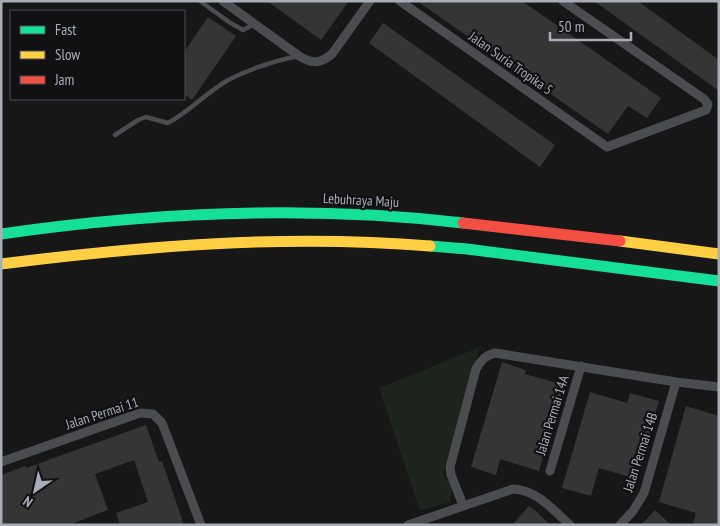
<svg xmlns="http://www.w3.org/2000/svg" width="720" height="526" viewBox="0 0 720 526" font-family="'PT Sans Narrow',sans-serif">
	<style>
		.green { fill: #1d241e }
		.building { fill: #353536 }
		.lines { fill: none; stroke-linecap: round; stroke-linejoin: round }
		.lane { stroke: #4b4c50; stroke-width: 4.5 }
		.street { stroke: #4b4c50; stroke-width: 9 }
		.fast { stroke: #16e098; stroke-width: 11 }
		.slow { stroke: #ffcf43; stroke-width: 11 }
		.jam { stroke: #f24e42; stroke-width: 11 }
		.labels { text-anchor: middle; stroke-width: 4.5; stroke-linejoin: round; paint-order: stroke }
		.street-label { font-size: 14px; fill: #a8adb8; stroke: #111113 }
	</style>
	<rect width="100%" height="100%" fill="#171717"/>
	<path class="green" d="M 480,347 L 443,472 L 452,491 L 450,502 L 420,511 L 379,388 Z"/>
	<path class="building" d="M 267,1 L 349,1 L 321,40 Z
		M 417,1 L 522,1 L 661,98 L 647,118 L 628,106 L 608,134 Z
		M 594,1 L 638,1 L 675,28 L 719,60 L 719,91 Z
		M 208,17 L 236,36 L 192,100 L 184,94 L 184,52 Z
		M 383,23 L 555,145 L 540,167 L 369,43 Z
		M 502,362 L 526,370 L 525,374 L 564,385 L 539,471 L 500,459 L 496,475 L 471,467 Z
		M 590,392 L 627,403 L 630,393 L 659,401 L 637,479 L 599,468 L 591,496 L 562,488 Z
		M 686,406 L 719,416 L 719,525 L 700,525 L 693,523 L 696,513 L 659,502 Z
		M 146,425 L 159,462 L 162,461 L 184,525 L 120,525 L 116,513 L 148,502 L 134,460 L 95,474 L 108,510 L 68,525 L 1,525 L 1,475 L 25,466 L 26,468 Z
		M 529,506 L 537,512 L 550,525 L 512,525 Z
		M 655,510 L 671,525 L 641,525 Z"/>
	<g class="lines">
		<path class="lane" d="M 200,1 L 229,22 L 243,30 L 254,24
			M 115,135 L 138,120 L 146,117 L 168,123 C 189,112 207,92 228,80 C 250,69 274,61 298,56"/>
		<path class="street" d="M 223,1 L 299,56 C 312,64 320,64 332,54 L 370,1
			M 400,1 L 607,147 L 706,110 L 708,104 L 704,99 L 563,1
			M 1,462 L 140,413 L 153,414 L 162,423 L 201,525
			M 550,471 L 581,366
			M 463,505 L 451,475 L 450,467 L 476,369 C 481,360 486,355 495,353 L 676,382 L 719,387
			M 408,525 L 513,489 C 537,490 553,510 570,525
			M 620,525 L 633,511 L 644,493 L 676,382"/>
		<path class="fast" d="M 1,234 C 154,212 310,205 463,223
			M 430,246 L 467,249 L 719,281"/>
		<path class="slow" d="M 620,241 L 719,254
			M 1,264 C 144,246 286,234 430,246"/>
		<path class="jam" d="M 463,223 L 620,241"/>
	</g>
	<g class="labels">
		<g class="street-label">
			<text transform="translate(511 63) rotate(35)" y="5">Jalan Suria Tropika 5</text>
			<text transform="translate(361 200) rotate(3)" y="5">Lebuhraya Maju</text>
			<text transform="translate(102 413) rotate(-18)" y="5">Jalan Permai 11</text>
			<text transform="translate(552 415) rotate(-73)" y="5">Jalan Permai 14A</text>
			<text transform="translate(640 452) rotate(-72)" y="5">Jalan Permai 14B</text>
		</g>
	</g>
	<rect width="720" height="526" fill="none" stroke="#a8adb8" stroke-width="5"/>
	<rect x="10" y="10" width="175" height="90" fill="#111113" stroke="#4d4f55"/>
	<rect x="20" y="26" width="25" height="8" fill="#16e098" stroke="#4d4f55"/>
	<text x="55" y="35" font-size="15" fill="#a8adb8">Fast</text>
	<rect x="20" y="51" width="25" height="8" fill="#ffcf43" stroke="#4d4f55"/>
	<text x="55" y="60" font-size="15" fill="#a8adb8">Slow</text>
	<rect x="20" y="76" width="25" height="8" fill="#f24e42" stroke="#4d4f55"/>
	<text x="55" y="85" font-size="15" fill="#a8adb8">Jam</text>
	<g transform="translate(35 491) rotate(214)" stroke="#111113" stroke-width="4" paint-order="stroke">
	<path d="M0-4L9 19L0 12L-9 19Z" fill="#a8adb8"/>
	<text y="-8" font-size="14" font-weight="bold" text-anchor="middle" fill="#a8adb8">N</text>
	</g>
	<path d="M550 32v8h81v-8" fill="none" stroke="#a8adb8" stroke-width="2.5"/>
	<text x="558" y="32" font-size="15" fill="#a8adb8" stroke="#111113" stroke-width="4" paint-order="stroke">50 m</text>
</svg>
